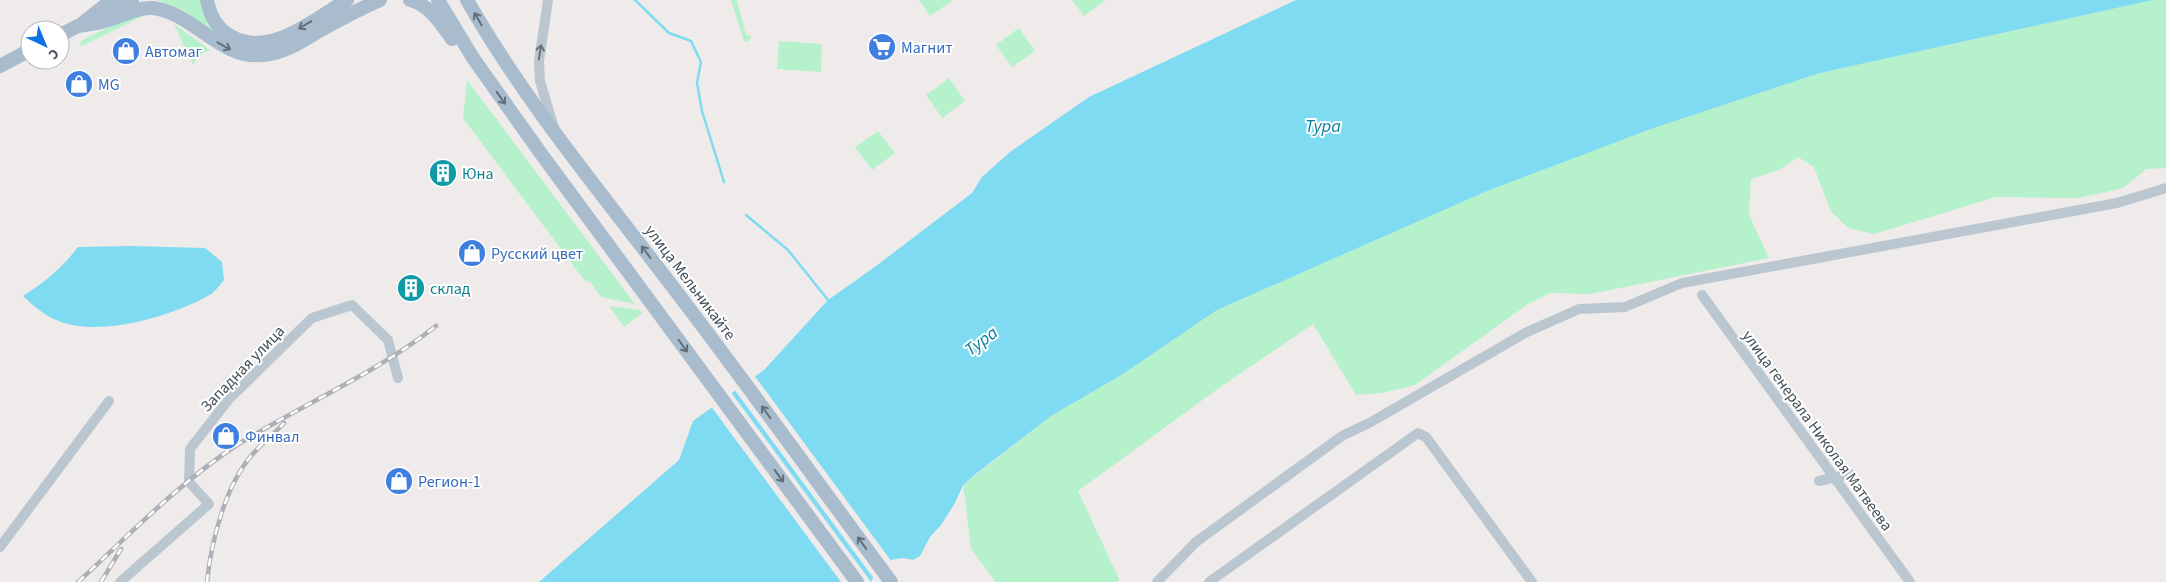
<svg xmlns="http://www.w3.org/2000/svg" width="2166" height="582" viewBox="0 0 2166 582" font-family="'Source Sans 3',sans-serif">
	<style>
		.green { fill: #b5f1cb }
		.water { fill: #7fdbf1 }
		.pier { fill: #efebeb }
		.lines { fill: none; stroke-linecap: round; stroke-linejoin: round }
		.stream { stroke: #7fdbf1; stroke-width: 2.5 }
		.minor { stroke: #bbc7d0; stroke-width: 10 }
		.major { stroke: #a9bccd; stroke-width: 14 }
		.rail-casing { stroke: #adb1b7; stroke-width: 4.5 }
		.rail { stroke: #fff; stroke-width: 2.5; stroke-dasharray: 8; stroke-linecap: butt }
		.oneway { stroke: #62707c }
		.oneway2 { stroke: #67747d }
		.labels { text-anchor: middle; stroke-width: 4; stroke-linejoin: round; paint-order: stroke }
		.shop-label { font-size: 16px; fill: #366cbe; stroke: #fff; text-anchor: start }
		.culture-label { font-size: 16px; fill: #0d838f; stroke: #fff; text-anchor: start }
		.street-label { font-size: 16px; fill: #43505a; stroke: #fff }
		.water-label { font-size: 18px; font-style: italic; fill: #04819d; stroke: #fff }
	</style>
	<rect width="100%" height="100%" fill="#efebeb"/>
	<path class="green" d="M 157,0 L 201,0 C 202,13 208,22 215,33 L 183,10 Z
		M 731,0 L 737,0 L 746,35 L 752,36 L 748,42 L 744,41 Z
		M 919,0 L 953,0 L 930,16 Z
		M 1072,0 L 1106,0 L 1084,16 Z
		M 2153,0 L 2166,0 L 2166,168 L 2146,169 L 2123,188 L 2102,193 L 2077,198 L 1996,197 L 1874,234 L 1848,228 L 1830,210 L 1814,167 L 1798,157 L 1779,170 L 1751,179 L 1749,215 L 1769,258 L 1590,294 L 1550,293 L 1528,304 L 1415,385 L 1382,393 L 1356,395 L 1313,324 L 1219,388 L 1078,491 L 1119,579 L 1117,582 L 996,582 L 971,549 L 963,485 L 1051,416 L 1123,374 L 1217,310 L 1487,191 L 1651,129 L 1820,73 Z
		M 133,15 L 145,15 L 82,46 L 80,45 L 81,41 Z
		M 174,24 L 210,50 C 201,53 197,57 193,65 Z
		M 1019,28 L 1035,51 L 1012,67 L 996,45 Z
		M 779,41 L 822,44 L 821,72 L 777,69 Z
		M 949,78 L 965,101 L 942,118 L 926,95 Z
		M 467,80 L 635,304 L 601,297 L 590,282 L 584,280 L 463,118 Z
		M 878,131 L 895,153 L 872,170 L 855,147 Z
		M 609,306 L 640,310 L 642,313 L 624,327 Z"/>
	<path class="water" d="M 1296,0 L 2153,0 L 1820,73 L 1651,129 L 1487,191 L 1217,310 L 1123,374 L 1051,416 L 977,473 L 963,485 L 955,503 L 941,525 L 930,537 L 920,556 L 913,560 C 893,554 879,564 871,582 L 539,582 L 679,460 L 693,421 L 764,370 L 828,300 L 876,266 L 972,193 L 982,177 L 1010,152 L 1089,97 Z
		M 131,246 L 205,248 L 222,262 L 224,280 C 220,284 216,291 211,294 C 176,315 105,336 64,323 C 48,318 34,307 23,296 C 45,282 62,268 78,247 Z"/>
	<path class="pier" d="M 754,375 L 892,562 L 885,565 L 875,580 L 734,389 Z
		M 730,391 L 871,582 L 841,582 L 710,405 Z"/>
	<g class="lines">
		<path class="stream" d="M 635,0 L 669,33 L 691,41 L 701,62 L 697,83 L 702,111 L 724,182
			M 746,215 L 788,250 L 828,300"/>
		<path class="minor" d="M 548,0 L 539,61 L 540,81 L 554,128
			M 1702,295 L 1910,582
			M 1819,481 L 1850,474
			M 0,547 L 109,401
			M 120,582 L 209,504 L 189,482 L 190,449 L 229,399 L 312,318 L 352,305 L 388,340 L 398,378
			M 1157,582 L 1196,542 L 1342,436 L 1371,422 L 1525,333 L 1579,309 L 1625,307 L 1682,283 L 2117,203 L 2166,188
			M 1209,582 L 1418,433 L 1426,437 L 1532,582"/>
		<path class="major" d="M 207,0 C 210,16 217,29 232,37 C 270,58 315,19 347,0
			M 410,0 C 430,5 441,24 452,39
			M 438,0 L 473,58 L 542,155 L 857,582
			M 467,0 C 524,100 599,190 669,282 C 745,381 817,482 891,582
			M 108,12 L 132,0
			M 79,26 C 87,24 97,24 105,21 C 121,17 136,7 153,8 C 194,13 220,60 263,55 C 284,53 301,42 319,31 C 339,20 359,9 380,0
			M 79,26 L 112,0
			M 60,35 L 86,22
			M 0,66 L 30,50"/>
		<defs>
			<path id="rail" d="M 78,582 C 129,535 179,483 237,445 C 303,404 375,374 436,326
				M 101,582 L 121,549
				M 207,582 C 211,542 225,487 251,456 C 261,444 274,434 284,423"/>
		</defs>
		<use href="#rail" class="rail-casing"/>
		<use href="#rail" class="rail"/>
	</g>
	<defs><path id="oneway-shaft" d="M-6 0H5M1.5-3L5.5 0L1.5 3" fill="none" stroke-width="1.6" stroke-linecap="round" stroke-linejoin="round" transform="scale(1.25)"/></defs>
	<g class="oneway">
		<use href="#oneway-shaft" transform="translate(478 19) rotate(-120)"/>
		<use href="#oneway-shaft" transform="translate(305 25) rotate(149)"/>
		<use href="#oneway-shaft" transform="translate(224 46) rotate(29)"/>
		<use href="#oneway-shaft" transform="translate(501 98) rotate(55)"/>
		<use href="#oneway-shaft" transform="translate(646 252) rotate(-127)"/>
		<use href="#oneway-shaft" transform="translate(683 346) rotate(54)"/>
		<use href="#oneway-shaft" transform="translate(766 412) rotate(-126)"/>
		<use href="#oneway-shaft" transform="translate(779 476) rotate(54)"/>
		<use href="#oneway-shaft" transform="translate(862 543) rotate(-126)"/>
	</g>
	<use class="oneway2" href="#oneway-shaft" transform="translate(540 52) rotate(-81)"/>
	<defs>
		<symbol id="supermarket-disc" viewBox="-11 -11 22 22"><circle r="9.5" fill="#3f7fe0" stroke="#fff"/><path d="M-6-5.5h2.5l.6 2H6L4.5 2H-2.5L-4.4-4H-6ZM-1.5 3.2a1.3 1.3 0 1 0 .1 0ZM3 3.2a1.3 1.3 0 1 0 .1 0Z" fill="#fff"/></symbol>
		<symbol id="shop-disc" viewBox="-11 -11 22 22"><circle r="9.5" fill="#3f7fe0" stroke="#fff"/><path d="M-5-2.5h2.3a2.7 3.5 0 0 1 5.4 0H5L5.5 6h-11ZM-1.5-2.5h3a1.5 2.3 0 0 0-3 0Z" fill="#fff"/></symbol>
		<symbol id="building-disc" viewBox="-11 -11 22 22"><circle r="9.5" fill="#0f9aa8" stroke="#fff"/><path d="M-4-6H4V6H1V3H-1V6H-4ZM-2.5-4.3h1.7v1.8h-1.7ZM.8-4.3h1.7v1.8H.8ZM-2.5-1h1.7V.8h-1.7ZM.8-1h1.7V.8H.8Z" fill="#fff"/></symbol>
	</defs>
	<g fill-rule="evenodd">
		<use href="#supermarket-disc" x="866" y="31" width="32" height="32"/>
		<use href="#shop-disc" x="110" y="35" width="32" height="32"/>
		<use href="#shop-disc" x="63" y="68" width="32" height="32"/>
		<use href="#building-disc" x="427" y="157" width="32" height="32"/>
		<use href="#shop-disc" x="456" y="237" width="32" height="32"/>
		<use href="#building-disc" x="395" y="272" width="32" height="32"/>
		<use href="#shop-disc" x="210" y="420" width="32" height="32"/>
		<use href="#shop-disc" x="383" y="465" width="32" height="32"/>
	</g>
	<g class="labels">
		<g class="shop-label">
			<text x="901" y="53">Магнит</text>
			<text x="145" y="57">Автомаг</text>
			<text x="98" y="90">MG</text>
			<text x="491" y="259">Русский цвет</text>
			<text x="245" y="442">Финвал</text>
			<text x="418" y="487">Регион-1</text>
		</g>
		<g class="culture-label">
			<text x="462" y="179">Юна</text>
			<text x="430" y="294">склад</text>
		</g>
		<g class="street-label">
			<text transform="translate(691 282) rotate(53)" y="6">улица Мельникайте</text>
			<text transform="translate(242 368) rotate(-46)" y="6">Западная улица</text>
			<text transform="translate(1818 430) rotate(54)" y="6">улица генерала Николая Матвеева</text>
		</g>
		<g class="water-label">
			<text x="1323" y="132">Тура</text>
			<text transform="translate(981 341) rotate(-37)" y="6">Тура</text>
		</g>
	</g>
	<g transform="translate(45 45) rotate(136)"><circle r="24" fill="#ffffff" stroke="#b4b9bd"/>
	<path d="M0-4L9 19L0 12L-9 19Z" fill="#0d70e7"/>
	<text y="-8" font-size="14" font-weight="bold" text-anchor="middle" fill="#43505a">С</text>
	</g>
</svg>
